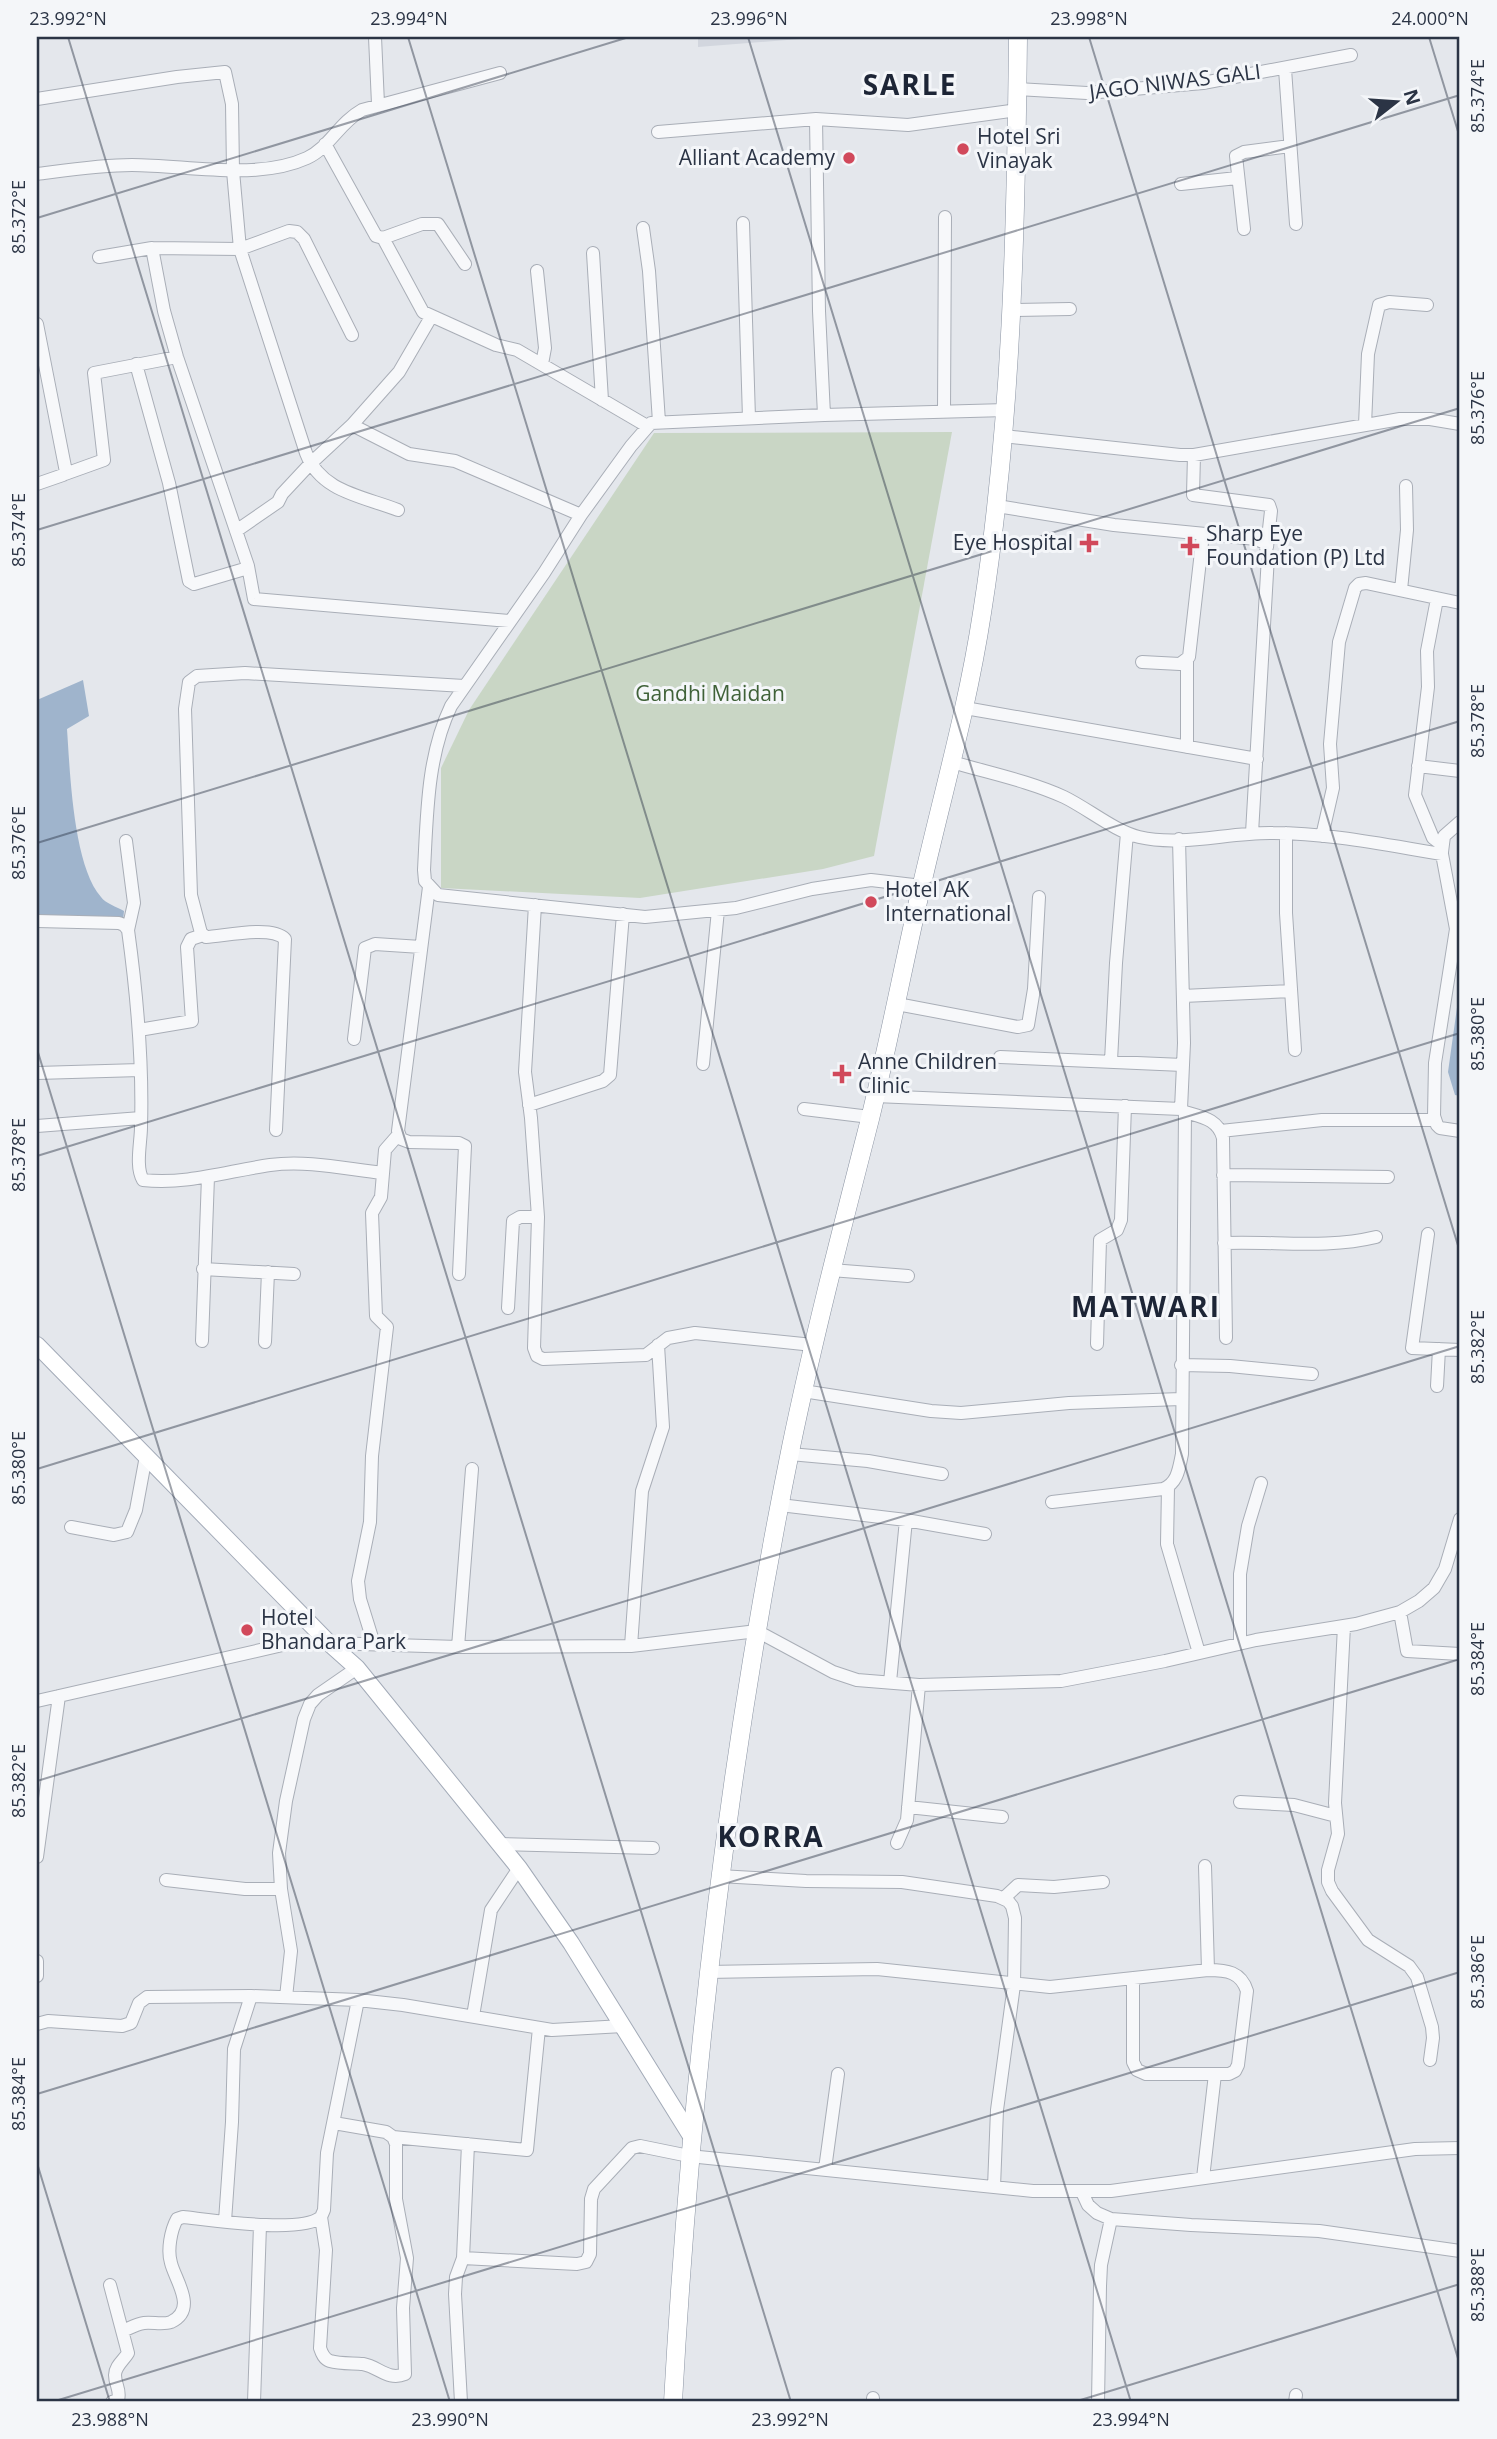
<svg xmlns="http://www.w3.org/2000/svg" width="1497" height="2439" viewBox="0 0 1497 2439" font-family="'Open Sans',sans-serif">
	<style>
		.built { fill: #d2d6de }
		.green { fill: #c9d6c5 }
		.water { fill: #9fb4cc }
		.lines { fill: none; stroke-linecap: round; stroke-linejoin: round }
		.minor-casing { stroke: #a9aeb7; stroke-width: 14 }
		.major-casing { stroke: #a3abb8; stroke-width: 18 }
		.highway-casing { stroke: #8b94a3; stroke-width: 19 }
		.minor { stroke: #f7f8fa; stroke-width: 12 }
		.major { stroke: #fff; stroke-width: 16 }
		.highway { stroke: #fff; stroke-width: 18 }
		.ticks { fill: none; stroke: #2b3445; stroke-width: 2; stroke-opacity: 0.45 }
		.poi-dot { fill: #d1495b; stroke: #f4f6f9; stroke-width: 2.5 }
		.labels { text-anchor: middle; stroke-width: 6; stroke-linejoin: round; paint-order: stroke }
		.street-label { font-size: 21px; fill: #2b3445; stroke: #f4f6f9 }
		.poi-label { font-size: 21px; fill: #2b3445; stroke: #f4f6f9; text-anchor: start }
		.park-label { font-size: 21px; fill: #3f6138; stroke: #f4f6f9 }
		.district-label { font-size: 28px; font-weight: bold; letter-spacing: 2px; fill: #1d2536; stroke: #f4f6f9 }
		.neatline { fill: none; stroke: #2b3445; stroke-width: 2.5 }
		.ticks-label { font-size: 18px; text-anchor: middle; fill: #2b3445 }
	</style>
	<rect width="100%" height="100%" fill="#e4e7ec"/>
	<path class="built" d="M 698,37 L 825,37 L 698,47 Z"/>
	<path class="green" d="M 952,432 L 874,856 L 823,869 L 640,898 L 441,888 L 441,768 L 469,710 L 654,433 Z"/>
	<path class="water" d="M 83,680 L 89,716 L 67,729 C 70,771 73,865 101,897 C 105,903 117,907 124,911 L 123,921 L 37,916 L 37,700 Z
		M 1460,986 L 1460,1096 L 1455,1095 L 1448,1072 Z"/>
	<g class="lines">
		<defs>
			<path id="minor" d="M 375,37 L 378,104
				M 1285,69 L 1296,224
				M 1017,89 L 1087,93 L 1203,83 L 1351,55
				M 37,99 L 177,77 L 225,72 L 232,104 L 233,171 L 240,249 L 306,453 C 321,492 362,496 398,510
				M 816,119 L 819,311 L 824,415
				M 658,132 L 816,119 L 908,125 L 1018,110
				M 325,144 L 376,236 L 383,238 L 422,224 L 438,224 L 465,264
				M 37,174 C 68,170 101,165 132,165 C 186,165 257,181 307,158 C 329,148 339,123 362,110 L 500,73
				M 1181,184 L 1237,178
				M 743,223 L 749,418
				M 643,228 L 649,271 L 659,422
				M 1244,229 L 1236,156 L 1244,152 L 1290,146
				M 383,238 L 423,312 L 496,345 L 517,350 L 647,426
				M 152,248 L 164,311 L 177,357 L 248,566 L 254,599 L 509,621
				M 593,253 L 602,400
				M 99,257 L 152,248 L 240,249 L 289,231 L 297,232 L 304,239 L 352,335
				M 537,271 L 545,348 L 542,364
				M 1012,310 L 1070,309
				M 37,324 L 66,472 L 63,475 L 37,484
				M 136,364 L 169,483 L 189,581 L 194,584 L 248,568
				M 944,411 L 945,217
				M 352,425 L 409,454 L 455,461 L 581,515
				M 1365,425 L 1368,354 L 1379,305 L 1389,302 L 1427,305
				M 1003,436 L 1180,455 L 1194,455 L 1400,419 L 1430,419 L 1460,424
				M 1194,455 L 1193,495 L 1269,505 L 1271,511 L 1267,547
				M 65,474 L 104,460 L 94,373 L 177,357
				M 997,506 L 1114,525 L 1256,539 L 1265,543 L 1268,556 L 1252,833
				M 236,531 L 278,502 L 282,494 L 310,464 L 352,425 L 399,372 L 431,317
				M 1401,590 L 1407,530 L 1406,486
				M 1437,599 L 1427,651 L 1428,687 L 1415,795 L 1433,838 L 1441,844
				M 1142,662 L 1180,664 L 1189,657 L 1203,534
				M 965,708 L 1257,759
				M 1187,747 L 1187,661
				M 952,762 C 989,773 1029,781 1064,797 C 1087,808 1116,832 1139,837 C 1182,847 1229,832 1273,833 C 1329,833 1386,845 1442,854 L 1456,929 L 1435,1063 L 1434,1116 L 1437,1125 L 1440,1128 L 1460,1131
				M 1418,766 L 1460,771
				M 1286,833 L 1286,913 L 1295,1050
				M 1322,836 L 1333,788 L 1330,744 L 1339,642 L 1355,588 L 1359,584 L 1366,583 L 1460,603
				M 1179,839 L 1184,1043 L 1181,1109
				M 126,841 L 134,903 L 128,930
				M 1442,852 L 1444,836 L 1460,822
				M 922,886 L 871,880 L 812,889 L 736,908 L 645,917 L 438,895 L 425,881 L 424,870 C 427,815 427,756 451,706 L 544,573 L 581,515 L 631,446 L 651,423 L 824,415 L 1006,410
				M 429,887 L 398,1131 L 401,1139 L 409,1142 L 459,1143 L 465,1146 L 459,1274
				M 535,905 L 525,1072 L 531,1118 L 538,1217 L 534,1348 L 537,1356 L 543,1359 L 646,1355 L 668,1338 L 695,1333 L 813,1345
				M 37,921 L 119,923 L 124,925 L 128,930 C 137,995 143,1061 141,1127 C 141,1142 135,1167 143,1180 C 186,1185 228,1171 270,1165 C 308,1160 346,1169 383,1173
				M 1183,996 L 1291,991
				M 897,1004 L 1018,1027 L 1028,1025 L 1034,989 L 1039,897
				M 139,1030 L 192,1021 L 187,947 L 191,939 L 203,935
				M 354,1039 L 365,948 L 375,944 L 421,947
				M 1000,1057 L 1183,1065
				M 1111,1061 L 1116,963 L 1127,833
				M 703,1064 L 718,910
				M 37,1073 L 140,1070
				M 875,1096 L 1181,1109 L 1185,1112 L 1182,1454 C 1179,1468 1178,1483 1163,1489 L 1052,1502
				M 529,1105 L 603,1081 L 610,1075 L 623,914
				M 804,1109 L 870,1117
				M 1185,1112 C 1202,1117 1218,1119 1223,1138 L 1226,1338
				M 37,1126 L 141,1118
				M 276,1130 L 285,939 C 272,925 225,936 206,937 L 201,933 L 191,895 L 185,709 L 189,682 L 197,676 L 245,673 L 464,686
				M 1221,1131 L 1322,1120 L 1434,1120
				M 1223,1175 L 1388,1177
				M 1428,1234 L 1412,1348 L 1460,1350
				M 1224,1243 C 1275,1241 1327,1249 1376,1237
				M 203,1269 L 294,1274
				M 831,1270 L 908,1276
				M 508,1308 L 513,1221 L 520,1217 L 538,1217
				M 202,1341 L 208,1177
				M 265,1342 L 268,1272
				M 1097,1344 L 1100,1240 L 1117,1230 L 1121,1220 L 1125,1106
				M 1181,1365 L 1230,1366 L 1312,1374
				M 1437,1386 L 1439,1349
				M 803,1391 L 931,1411 L 961,1413 L 1069,1403 L 1181,1399
				M 790,1454 L 868,1461 L 942,1474
				M 1168,1487 L 1167,1544 L 1199,1653
				M 780,1505 L 906,1520 L 985,1534
				M 71,1527 L 114,1535 L 127,1532 L 136,1510 L 146,1456
				M 1400,1612 L 1407,1651 L 1460,1654
				M 1344,1626 L 1335,1803 L 1338,1834 L 1328,1870 L 1328,1882 L 1332,1891 L 1368,1940 L 1409,1966 L 1417,1977 L 1432,2027 L 1433,2038 L 1430,2060
				M 1240,1643 L 1240,1574 L 1248,1526 L 1261,1483
				M 374,1644 L 360,1599 L 358,1581 L 370,1522 L 372,1456 L 387,1327 L 376,1316 L 372,1213 L 381,1197 L 385,1150 L 399,1134
				M 631,1646 L 642,1491 L 663,1427 L 658,1345
				M 458,1647 L 472,1469
				M 890,1682 L 906,1520
				M 37,1701 L 287,1644 L 329,1643 L 458,1647 L 631,1646 L 757,1631 L 833,1672 L 857,1680 L 919,1685 L 1061,1681 L 1165,1661 L 1256,1640 L 1356,1624 L 1400,1612 L 1419,1601 L 1434,1588 L 1445,1569 L 1460,1519
				M 1240,1802 L 1294,1805 L 1336,1816
				M 908,1807 L 1002,1817
				M 897,1843 L 907,1820 L 919,1685
				M 498,1844 L 653,1848
				M 37,1857 L 59,1696
				M 1205,1866 L 1208,1970
				M 719,1876 L 806,1881 L 902,1882 L 997,1896 L 1008,1901 L 1012,1906 L 1015,1918 L 1014,1985 L 997,2110 L 994,2187
				M 166,1880 L 245,1889 L 281,1889
				M 1004,1898 L 1018,1885 L 1054,1887 L 1103,1882
				M 37,1961 L 37,1976
				M 707,1972 L 877,1969 L 1050,1987 L 1208,1970 C 1227,1970 1241,1972 1247,1991 L 1238,2065 L 1235,2071 L 1229,2074 L 1146,2074 L 1137,2070 L 1133,2062 L 1133,1978
				M 286,1997 L 291,1951 L 281,1889 L 279,1853 L 286,1801 L 304,1719 L 310,1704 L 318,1695 L 357,1668
				M 473,2016 L 491,1910 L 519,1868
				M 37,2024 L 48,2021 L 122,2026 L 131,2023 L 139,2003 L 147,1997 L 251,1996 L 358,2000 L 403,2005 L 552,2030 L 623,2026
				M 393,2137 L 527,2150 L 539,2028
				M 825,2169 L 838,2074
				M 1203,2178 L 1215,2074
				M 1082,2192 L 1088,2205 L 1097,2213 L 1111,2219 L 1191,2225 L 1319,2231 L 1460,2251
				M 321,2217 L 326,2250 L 320,2348 C 322,2354 324,2359 330,2361 C 340,2364 353,2363 363,2364 C 379,2367 388,2381 405,2374 L 403,2308 L 407,2258 L 396,2199 L 396,2144 L 393,2137 L 386,2132 L 334,2123
				M 225,2221 L 232,2122 L 234,2049 L 251,1996
				M 463,2258 L 577,2264 L 586,2262 L 590,2254 L 591,2199 L 594,2189 L 632,2148 L 640,2146 L 689,2156 L 1033,2191 L 1111,2191 L 1415,2149 L 1460,2148
				M 110,2285 L 128,2353 C 124,2360 115,2366 115,2375 C 115,2385 121,2390 118,2400 L 112,2402
				M 123,2331 C 130,2328 136,2324 144,2323 C 153,2322 163,2325 171,2322 C 198,2309 175,2280 171,2263 C 167,2250 171,2230 177,2219 L 183,2217 C 211,2220 301,2234 321,2217 L 324,2210 L 327,2153 L 358,2000
				M 254,2402 L 260,2225
				M 461,2402 L 455,2294 L 456,2277 L 463,2258 L 468,2144
				M 873,2402 L 873,2398
				M 1098,2402 L 1100,2286 L 1101,2265 L 1111,2219
				M 1295,2402 L 1296,2395"/>
			<path id="major" d="M 37,1345 L 329,1643 L 357,1668 L 519,1868 L 571,1943 L 691,2136"/>
			<path id="highway" d="M 673,2402 C 691,2081 727,1762 791,1447 C 814,1336 842,1228 870,1119 C 889,1041 904,962 922,884 C 943,793 968,705 982,613 C 1012,423 1016,229 1018,37"/>
		</defs>
		<use href="#minor" class="minor-casing"/>
		<use href="#major" class="major-casing"/>
		<use href="#highway" class="highway-casing"/>
		<use href="#minor" class="minor"/>
		<use href="#major" class="major"/>
		<use href="#highway" class="highway"/>
	</g>
	<path class="ticks" d="M 68,37 L 791,2402M 408,37 L 1131,2402M 748,37 L 1460,2365M 1089,37 L 1460,1252M 1429,37 L 1460,138M 37,218 L 629,37M 37,530 L 1460,95M 37,843 L 1460,408M 37,1049 L 450,2402M 37,1156 L 1460,721M 37,1469 L 1460,1033M 37,1781 L 1460,1346M 37,2094 L 1460,1659M 37,2163 L 110,2402M 52,2402 L 1460,1972M 1074,2402 L 1460,2284"/>
	<g class="poi-dot">
		<circle cx="963" cy="149" r="7"/>
		<circle cx="849" cy="158" r="7"/>
		<path d="M1085.5 532.5h7v7h7v7h-7v7h-7v-7h-7v-7h7z"/>
		<path d="M1186.5 535.5h7v7h7v7h-7v7h-7v-7h-7v-7h7z"/>
		<circle cx="871" cy="902" r="7"/>
		<path d="M838.5 1063.5h7v7h7v7h-7v7h-7v-7h-7v-7h7z"/>
		<circle cx="247" cy="1630" r="7"/>
	</g>
	<g class="labels">
		<g class="street-label">
			<text transform="translate(1175 82) rotate(-7)" y="7">JAGO NIWAS GALI</text>
		</g>
		<g class="poi-label">
			<text x="977" y="144">Hotel Sri<tspan x="977" dy="24">Vinayak</tspan></text>
			<text x="835" y="165" text-anchor="end">Alliant Academy</text>
			<text x="1206" y="541">Sharp Eye<tspan x="1206" dy="24">Foundation (P) Ltd</tspan></text>
			<text x="1073" y="550" text-anchor="end">Eye Hospital</text>
			<text x="885" y="897">Hotel AK<tspan x="885" dy="24">International</tspan></text>
			<text x="858" y="1069">Anne Children<tspan x="858" dy="24">Clinic</tspan></text>
			<text x="261" y="1625">Hotel<tspan x="261" dy="24">Bhandara Park</tspan></text>
		</g>
		<g class="park-label">
			<text x="710" y="701">Gandhi Maidan</text>
		</g>
		<g class="district-label">
			<text x="910" y="95">SARLE</text>
			<text x="1146" y="1317">MATWARI</text>
			<text x="771" y="1847">KORRA</text>
		</g>
	</g>
	<rect width="1497" height="2439" fill="none" stroke="#f4f6f9" stroke-width="77"/>
	<g transform="translate(1396 102) rotate(73)" stroke="#f4f6f9" stroke-width="5" paint-order="stroke">
	<path d="M0-5L12 26L0 18L-12 26Z" fill="#2b3445"/>
	<text y="-10" font-size="19" font-weight="bold" text-anchor="middle" fill="#2b3445">N</text>
	</g>
	<rect x="38" y="38" width="1420" height="2362" class="neatline"/>
	<g class="ticks-label">
		<text x="68" y="25">23.992°N</text>
		<text x="409" y="25">23.994°N</text>
		<text x="749" y="25">23.996°N</text>
		<text x="1089" y="25">23.998°N</text>
		<text x="1430" y="25">24.000°N</text>
		<text transform="translate(1478 96) rotate(-90)" y="6">85.374°E</text>
		<text transform="translate(19 217) rotate(-90)" y="6">85.372°E</text>
		<text transform="translate(1478 408) rotate(-90)" y="6">85.376°E</text>
		<text transform="translate(19 530) rotate(-90)" y="6">85.374°E</text>
		<text transform="translate(1478 721) rotate(-90)" y="6">85.378°E</text>
		<text transform="translate(19 843) rotate(-90)" y="6">85.376°E</text>
		<text transform="translate(1478 1034) rotate(-90)" y="6">85.380°E</text>
		<text transform="translate(19 1155) rotate(-90)" y="6">85.378°E</text>
		<text transform="translate(1478 1347) rotate(-90)" y="6">85.382°E</text>
		<text transform="translate(19 1468) rotate(-90)" y="6">85.380°E</text>
		<text transform="translate(1478 1659) rotate(-90)" y="6">85.384°E</text>
		<text transform="translate(19 1781) rotate(-90)" y="6">85.382°E</text>
		<text transform="translate(1478 1972) rotate(-90)" y="6">85.386°E</text>
		<text transform="translate(19 2094) rotate(-90)" y="6">85.384°E</text>
		<text transform="translate(1478 2285) rotate(-90)" y="6">85.388°E</text>
		<text x="110" y="2426">23.988°N</text>
		<text x="450" y="2426">23.990°N</text>
		<text x="790" y="2426">23.992°N</text>
		<text x="1131" y="2426">23.994°N</text>
	</g>
</svg>
